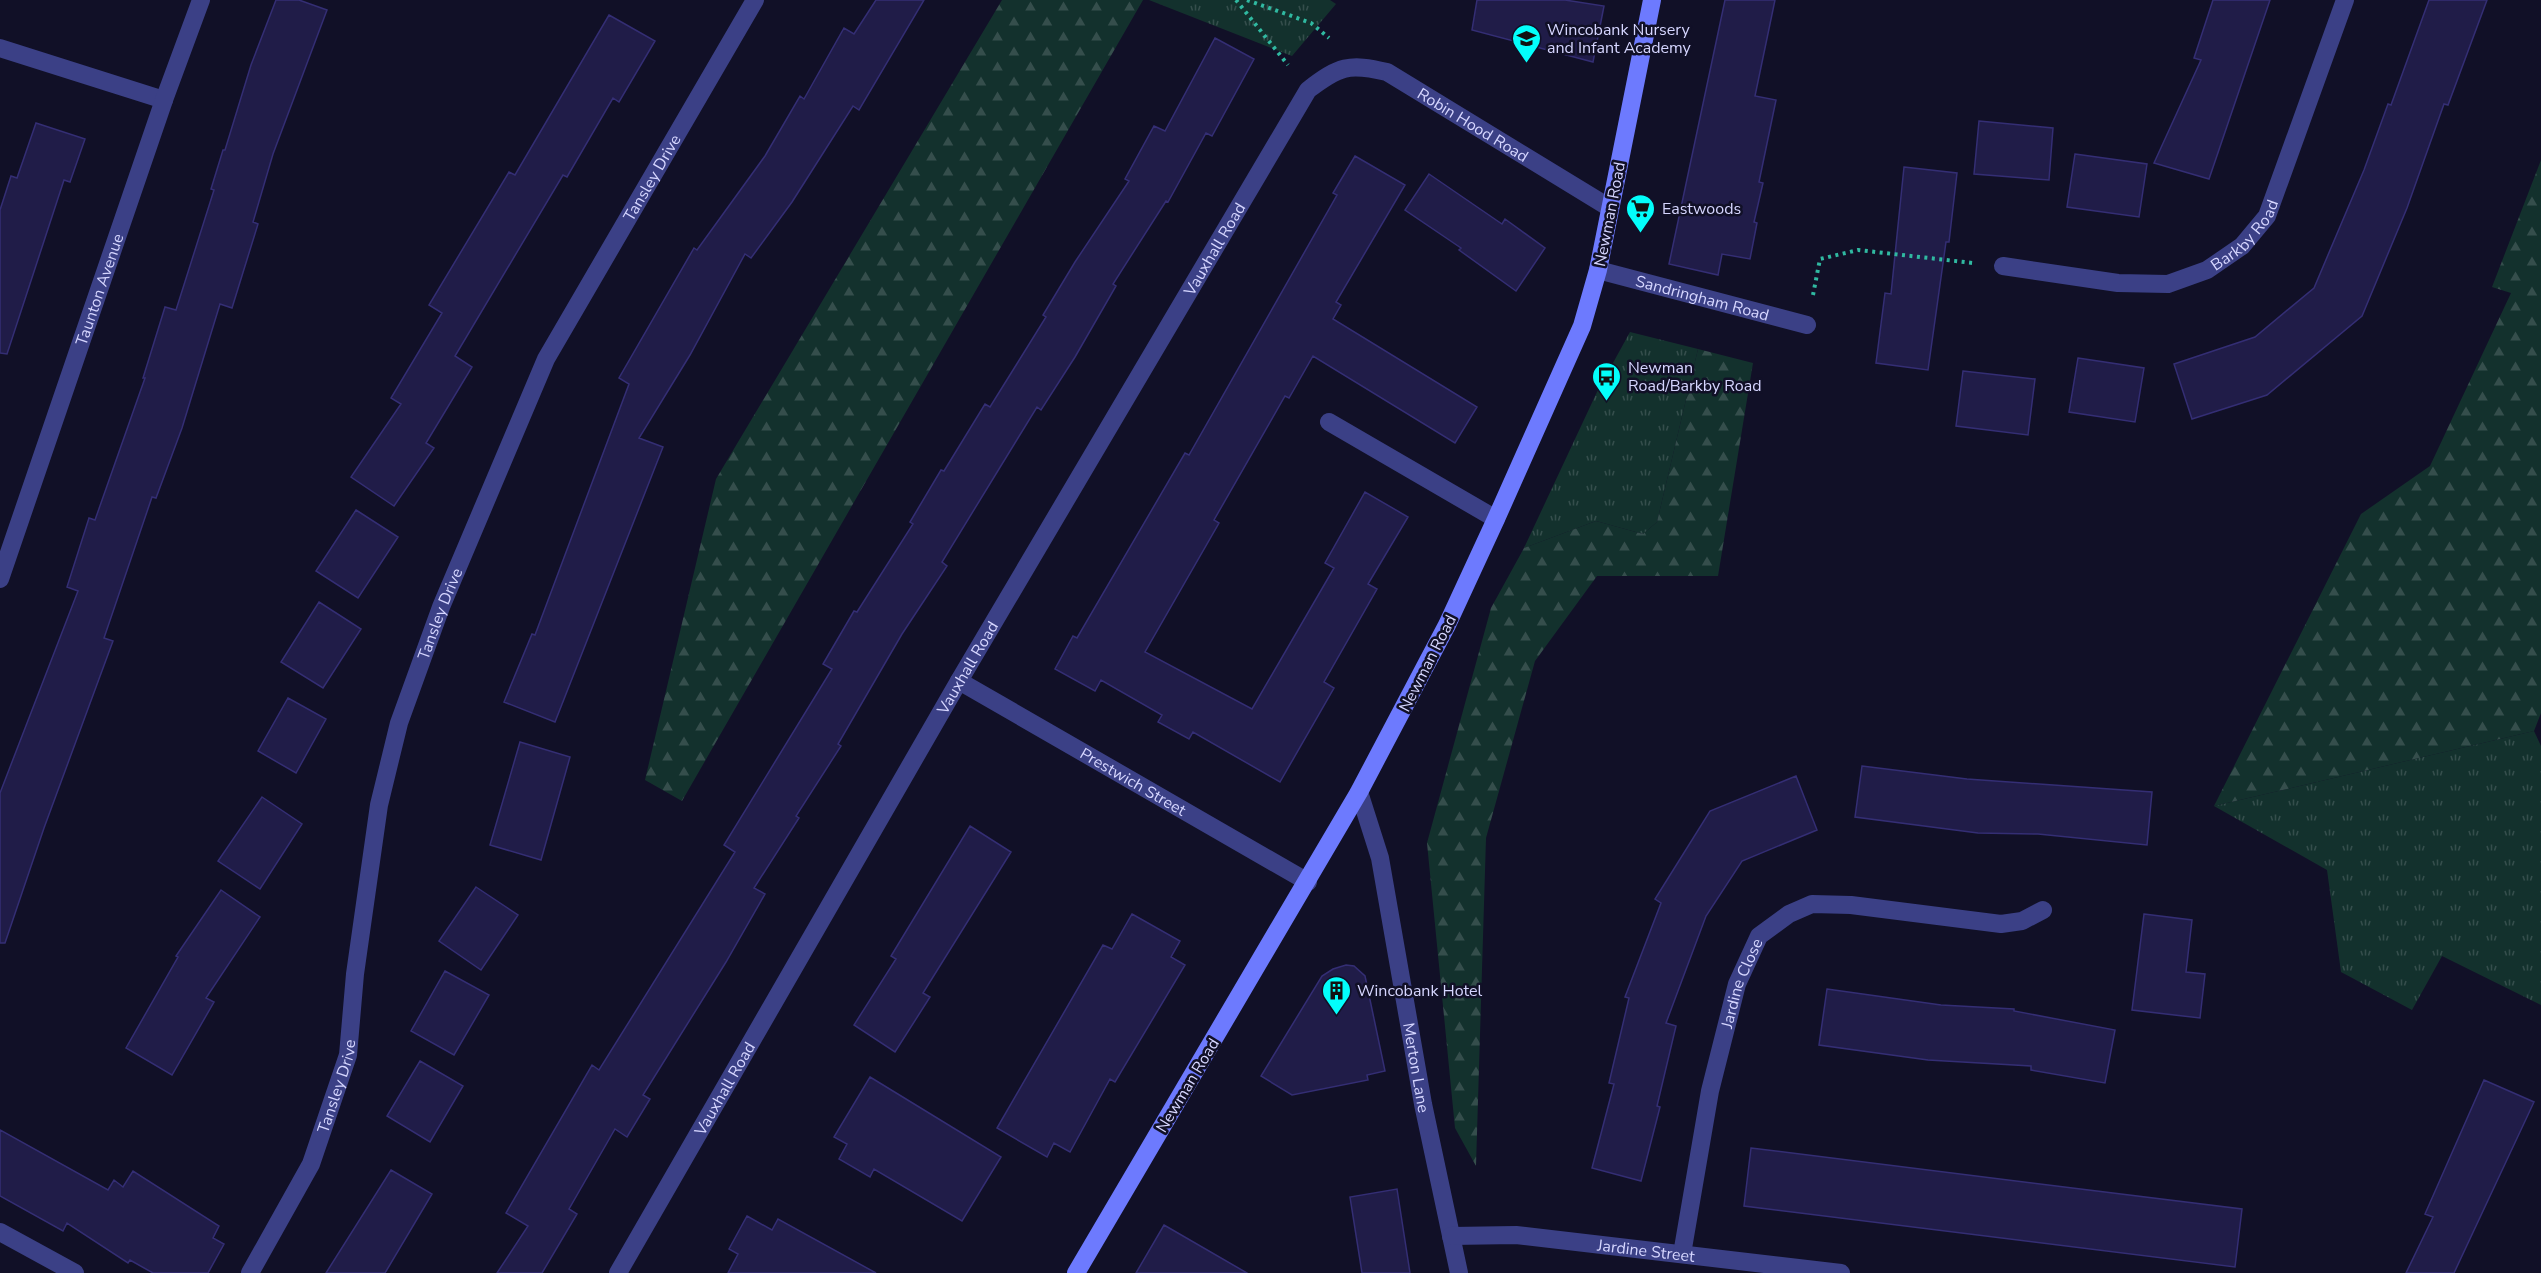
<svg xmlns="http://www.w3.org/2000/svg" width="2541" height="1273" viewBox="0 0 2541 1273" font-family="'Nunito Sans',sans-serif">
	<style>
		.grass { fill: url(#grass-tufts) }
		.forest { fill: url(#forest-firs) }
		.building { fill: #201c48; stroke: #342e74; stroke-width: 1.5 }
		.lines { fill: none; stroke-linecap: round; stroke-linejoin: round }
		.path { stroke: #30b9a1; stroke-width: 4; stroke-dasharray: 3 4.5; stroke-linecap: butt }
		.lane { stroke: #3b4086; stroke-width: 18 }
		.street { stroke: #3b4086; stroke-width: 18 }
		.secondary { stroke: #6d7afe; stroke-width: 18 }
		.labels { text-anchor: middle; stroke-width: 5; stroke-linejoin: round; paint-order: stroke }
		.poi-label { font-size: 16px; fill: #d6d6ff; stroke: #111027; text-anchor: start }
		.street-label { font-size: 16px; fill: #d6d6ff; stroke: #111027 }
	</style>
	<defs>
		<pattern id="grass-tufts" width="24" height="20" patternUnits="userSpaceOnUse" patternTransform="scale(1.5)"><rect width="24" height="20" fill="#13312d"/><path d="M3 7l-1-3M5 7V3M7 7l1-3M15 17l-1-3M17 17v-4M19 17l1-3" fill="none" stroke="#354e4c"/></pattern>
		<pattern id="forest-firs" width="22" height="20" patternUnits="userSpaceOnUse" patternTransform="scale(1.5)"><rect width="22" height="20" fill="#13312d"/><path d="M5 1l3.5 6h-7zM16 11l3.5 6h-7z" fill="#354e4c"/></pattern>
	</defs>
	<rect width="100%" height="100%" fill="#111027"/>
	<path class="grass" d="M 1149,0 L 1330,0 L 1336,4 L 1292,56 Z
		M 1630,332 L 1698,349 L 1657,522 L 1643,534 L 1596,521 L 1524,548 L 1597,392 Z
		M 2534,731 L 2541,746 L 2541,1005 L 2442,956 L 2412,1010 L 2341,972 L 2327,870 L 2214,806 Z"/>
	<path class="forest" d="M 1002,0 L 1143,0 L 682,801 L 645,780 L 716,479 Z
		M 2541,160 L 2541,713 L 2534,731 L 2214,806 L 2361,514 L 2430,466 L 2511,293 L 2492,287 Z
		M 1698,349 L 1753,363 L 1718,576 L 1597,576 L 1535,661 L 1486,838 L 1476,1166 L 1455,1128 L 1427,843 L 1491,608 L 1524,548 L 1596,521 L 1643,534 L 1657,522 Z"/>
	<path class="building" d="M 276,0 L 299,0 L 327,10 L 273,154 L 253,222 L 258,224 L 232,308 L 220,304 L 182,428 L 156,498 L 152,497 L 104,638 L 113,641 L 44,828 L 5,943 L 0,943 L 0,793 L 78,591 L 67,587 L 89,518 L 95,520 L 145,378 L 143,378 L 165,307 L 176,310 L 214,190 L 211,189 L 223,150 L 225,150 L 251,65 Z
		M 876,0 L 924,0 L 859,110 L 853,106 L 792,202 L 751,258 L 745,254 L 690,355 L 639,438 L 663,447 L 555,722 L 504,702 L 532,634 L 535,635 L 629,384 L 619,378 L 694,248 L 697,250 L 765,156 L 800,96 L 804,99 L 844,28 L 854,34 Z
		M 1477,0 L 1565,0 L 1604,6 L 1593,62 L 1472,30 Z
		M 1725,0 L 1775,0 L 1755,96 L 1776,100 L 1759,182 L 1763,183 L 1754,222 L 1757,223 L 1750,259 L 1722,254 L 1718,275 L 1669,264 Z
		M 2213,0 L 2270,0 L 2209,179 L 2154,163 L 2201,60 L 2194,58 Z
		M 2429,0 L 2487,0 L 2448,105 L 2444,104 L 2407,208 L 2362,316 L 2267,395 L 2192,419 L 2174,364 L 2255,337 L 2314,288 L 2364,170 L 2388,104 L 2391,105 Z
		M 609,15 L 655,41 L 619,102 L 613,98 L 567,177 L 563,175 L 455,356 L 472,367 L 426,443 L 434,448 L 394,506 L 351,477 L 401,404 L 391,398 L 442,313 L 429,305 L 509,172 L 515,175 Z
		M 1215,38 L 1254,59 L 1212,136 L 1206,133 L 1168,202 L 1166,201 L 1113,284 L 1116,286 L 1075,357 L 1041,410 L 1037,407 L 942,562 L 947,566 L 902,634 L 838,744 L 841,746 L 796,816 L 799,818 L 754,888 L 765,894 L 726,962 L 643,1095 L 650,1099 L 627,1137 L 615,1129 L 569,1209 L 577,1214 L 542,1273 L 497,1273 L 528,1226 L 506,1213 L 592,1065 L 599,1070 L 735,852 L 724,845 L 832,669 L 823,664 L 854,611 L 857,612 L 913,524 L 910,522 L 941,470 L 944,471 L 985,404 L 990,407 L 1046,317 L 1043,315 L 1075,262 L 1129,181 L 1125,179 L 1154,126 L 1165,131 Z
		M 1979,121 L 2053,128 L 2049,180 L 1974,174 Z
		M 36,123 L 85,139 L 70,182 L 64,180 L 7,354 L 0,353 L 0,210 L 11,176 L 17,178 Z
		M 2075,154 L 2147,164 L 2139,217 L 2067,207 Z
		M 1355,156 L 1405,185 L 1336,302 L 1341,305 L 1333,319 L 1477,407 L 1455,443 L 1313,356 L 1289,398 L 1285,396 L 1214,520 L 1219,523 L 1145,652 L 1252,709 L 1334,568 L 1325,563 L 1365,492 L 1408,517 L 1368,584 L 1377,589 L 1324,682 L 1334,688 L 1280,782 L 1193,732 L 1189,739 L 1158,722 L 1162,715 L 1101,680 L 1095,691 L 1055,669 L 1073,636 L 1077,638 L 1185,453 L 1189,455 L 1337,195 L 1333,193 Z
		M 1904,167 L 1957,173 L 1949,242 L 1946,242 L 1928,370 L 1876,363 L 1885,293 L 1891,294 Z
		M 1429,174 L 1502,224 L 1505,219 L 1545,248 L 1516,291 L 1459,250 L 1461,248 L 1405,210 Z
		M 2078,358 L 2144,368 L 2135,422 L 2069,412 Z
		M 1963,371 L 2035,379 L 2028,435 L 1956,426 Z
		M 356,510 L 398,537 L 358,598 L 316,571 Z
		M 319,602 L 361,629 L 323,688 L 281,662 Z
		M 288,698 L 326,719 L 296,773 L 258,751 Z
		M 520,742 L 570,757 L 541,860 L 490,845 Z
		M 1862,766 L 1967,779 L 2152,792 L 2147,845 L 2038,834 L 1978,833 L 1855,817 Z
		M 1796,776 L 1817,830 L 1742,861 L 1706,916 L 1666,1023 L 1676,1026 L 1657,1106 L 1660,1107 L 1641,1181 L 1592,1168 L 1614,1084 L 1609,1083 L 1629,998 L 1625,997 L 1661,903 L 1655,899 L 1710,811 Z
		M 262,797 L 302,824 L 260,889 L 218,861 Z
		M 970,826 L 1011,852 L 923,993 L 930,997 L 895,1052 L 854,1025 L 896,959 L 891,956 Z
		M 476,887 L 518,915 L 481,970 L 439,941 Z
		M 221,890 L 260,917 L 206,998 L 214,1002 L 172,1075 L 126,1048 L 178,957 L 176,956 Z
		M 1132,914 L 1180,941 L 1171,957 L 1185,965 L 1115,1082 L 1110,1079 L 1070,1152 L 1054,1143 L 1047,1157 L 997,1128 L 1103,945 L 1112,949 Z
		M 2144,914 L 2192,920 L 2186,972 L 2205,974 L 2200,1018 L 2132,1010 Z
		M 1346,965 L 1354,966 L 1365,976 L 1385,1071 L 1367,1075 L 1368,1080 L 1292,1095 L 1261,1076 L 1322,976 L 1333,969 Z
		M 445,971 L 489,995 L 454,1055 L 411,1031 Z
		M 1827,989 L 1941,1005 L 2014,1009 L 2014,1011 L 2115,1030 L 2105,1083 L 2031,1070 L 2031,1066 L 1928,1060 L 1819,1045 Z
		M 420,1061 L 463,1086 L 430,1142 L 387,1116 Z
		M 870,1077 L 1001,1157 L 962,1221 L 874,1169 L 870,1177 L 839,1159 L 847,1144 L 834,1137 Z
		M 2484,1080 L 2534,1102 L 2454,1273 L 2406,1273 L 2433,1217 L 2425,1214 Z
		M 0,1130 L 108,1190 L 114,1180 L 123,1187 L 133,1171 L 219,1226 L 213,1238 L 224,1244 L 208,1273 L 153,1273 L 130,1260 L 128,1263 L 67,1223 L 63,1231 L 0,1196 Z
		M 1751,1148 L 2242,1209 L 2235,1267 L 1744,1206 Z
		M 391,1170 L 432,1194 L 385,1273 L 326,1273 Z
		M 1397,1189 L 1410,1273 L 1362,1273 L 1350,1197 Z
		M 747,1216 L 772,1230 L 778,1219 L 876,1273 L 728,1273 L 738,1254 L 729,1249 Z
		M 1164,1225 L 1247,1273 L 1136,1273 Z"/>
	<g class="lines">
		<path class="path" d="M 1236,0 L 1288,65
			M 1247,0 L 1311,23 L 1329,38
			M 1813,295 L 1820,259 L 1858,250 L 1973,263"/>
		<path class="lane" d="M 1329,422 L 1496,519"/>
		<g class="street">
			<path d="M 0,48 L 164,100"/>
			<path id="s1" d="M 2003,266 L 2118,283 L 2168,284 L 2207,270 L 2242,246 L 2267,216 L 2345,0"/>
			<path id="s2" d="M 1598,270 L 1807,325"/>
			<path id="s3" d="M 0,579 L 164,100 L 201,0"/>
			<path id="s4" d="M 959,681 L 1308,882"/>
			<path id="s5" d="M 1359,792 L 1380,858 L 1423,1104 L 1459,1273"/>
			<path d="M 0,1232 L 75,1273"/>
			<path id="s6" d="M 1451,1236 L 1516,1235 L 1841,1273"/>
			<path id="s7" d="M 1682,1254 L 1710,1091 L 1737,984 L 1759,936 L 1789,914 L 1812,904 L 1851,905 L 2001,924 L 2022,921 L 2043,910"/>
			<path id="s8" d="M 250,1273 L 311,1164 L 348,1055 L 355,974 L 379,805 L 399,723 L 441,607 L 546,359 L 755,0"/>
			<path id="s9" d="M 618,1273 L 959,681 L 1308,90 C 1339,66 1349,63 1387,72 L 1610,208"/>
		</g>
		<path class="secondary" d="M 1076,1273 L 1359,792 L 1447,625 L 1496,519 L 1582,326 L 1598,270 L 1652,0"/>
	</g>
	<defs>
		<symbol id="school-pin" viewBox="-11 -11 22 30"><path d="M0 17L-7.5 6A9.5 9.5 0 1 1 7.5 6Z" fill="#03fefb" stroke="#111027"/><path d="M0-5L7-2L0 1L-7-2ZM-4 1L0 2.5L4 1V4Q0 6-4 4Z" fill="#111"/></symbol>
		<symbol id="supermarket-pin" viewBox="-11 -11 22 30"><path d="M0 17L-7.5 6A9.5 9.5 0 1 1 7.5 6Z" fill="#03fefb" stroke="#111027"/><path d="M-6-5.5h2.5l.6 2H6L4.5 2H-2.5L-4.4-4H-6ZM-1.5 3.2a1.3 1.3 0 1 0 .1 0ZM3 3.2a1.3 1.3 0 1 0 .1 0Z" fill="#111"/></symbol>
		<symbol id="bus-pin" viewBox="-11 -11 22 30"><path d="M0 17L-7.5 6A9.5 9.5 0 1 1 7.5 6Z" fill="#03fefb" stroke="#111027"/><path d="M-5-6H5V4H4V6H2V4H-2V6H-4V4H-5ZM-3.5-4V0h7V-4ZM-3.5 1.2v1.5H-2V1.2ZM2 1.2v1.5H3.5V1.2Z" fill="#111"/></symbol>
		<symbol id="building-pin" viewBox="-11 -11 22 30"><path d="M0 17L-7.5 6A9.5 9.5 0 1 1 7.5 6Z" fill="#03fefb" stroke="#111027"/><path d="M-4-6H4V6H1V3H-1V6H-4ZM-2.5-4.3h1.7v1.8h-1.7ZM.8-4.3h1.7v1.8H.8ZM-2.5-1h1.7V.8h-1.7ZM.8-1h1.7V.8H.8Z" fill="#111"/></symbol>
	</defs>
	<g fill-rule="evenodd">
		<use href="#school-pin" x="1510" y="22" width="33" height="45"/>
		<use href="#supermarket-pin" x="1624" y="192" width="33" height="45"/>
		<use href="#bus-pin" x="1590" y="360" width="33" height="45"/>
		<use href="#building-pin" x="1320" y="974" width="33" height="45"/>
	</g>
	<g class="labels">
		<g class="poi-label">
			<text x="1547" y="35">Wincobank Nursery<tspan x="1547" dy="18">and Infant Academy</tspan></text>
			<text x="1662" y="214">Eastwoods</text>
			<text x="1628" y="373">Newman<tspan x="1628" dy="18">Road/Barkby Road</tspan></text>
			<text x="1357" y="996">Wincobank Hotel</text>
		</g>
		<g class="street-label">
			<text dy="6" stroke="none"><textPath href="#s9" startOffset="1556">Robin Hood Road</textPath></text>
			<text dy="6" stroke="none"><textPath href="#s8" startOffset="1179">Tansley Drive</textPath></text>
			<text transform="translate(1609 214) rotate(-79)" y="6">Newman Road</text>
			<text dy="6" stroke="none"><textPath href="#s1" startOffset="260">Barkby Road</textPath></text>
			<text dy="6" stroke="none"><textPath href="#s9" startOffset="1185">Vauxhall Road</textPath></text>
			<text dy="6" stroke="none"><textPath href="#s3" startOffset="306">Taunton Avenue</textPath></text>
			<text dy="6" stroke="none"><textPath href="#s2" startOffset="108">Sandringham Road</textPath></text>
			<text dy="6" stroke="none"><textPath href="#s8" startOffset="693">Tansley Drive</textPath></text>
			<text transform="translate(1427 663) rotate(-63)" y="6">Newman Road</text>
			<text dy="6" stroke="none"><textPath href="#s9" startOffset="699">Vauxhall Road</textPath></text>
			<text dy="6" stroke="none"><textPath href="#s4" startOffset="201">Prestwich Street</textPath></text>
			<text dy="6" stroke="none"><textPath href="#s7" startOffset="278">Jardine Close</textPath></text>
			<text dy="6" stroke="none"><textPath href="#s5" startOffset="282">Merton Lane</textPath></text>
			<text transform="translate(1187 1085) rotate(-59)" y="6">Newman Road</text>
			<text dy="6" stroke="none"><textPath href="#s8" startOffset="207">Tansley Drive</textPath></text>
			<text dy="6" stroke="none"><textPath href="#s9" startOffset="213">Vauxhall Road</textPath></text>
			<text dy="6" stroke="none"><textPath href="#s6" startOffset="196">Jardine Street</textPath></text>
		</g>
	</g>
</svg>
